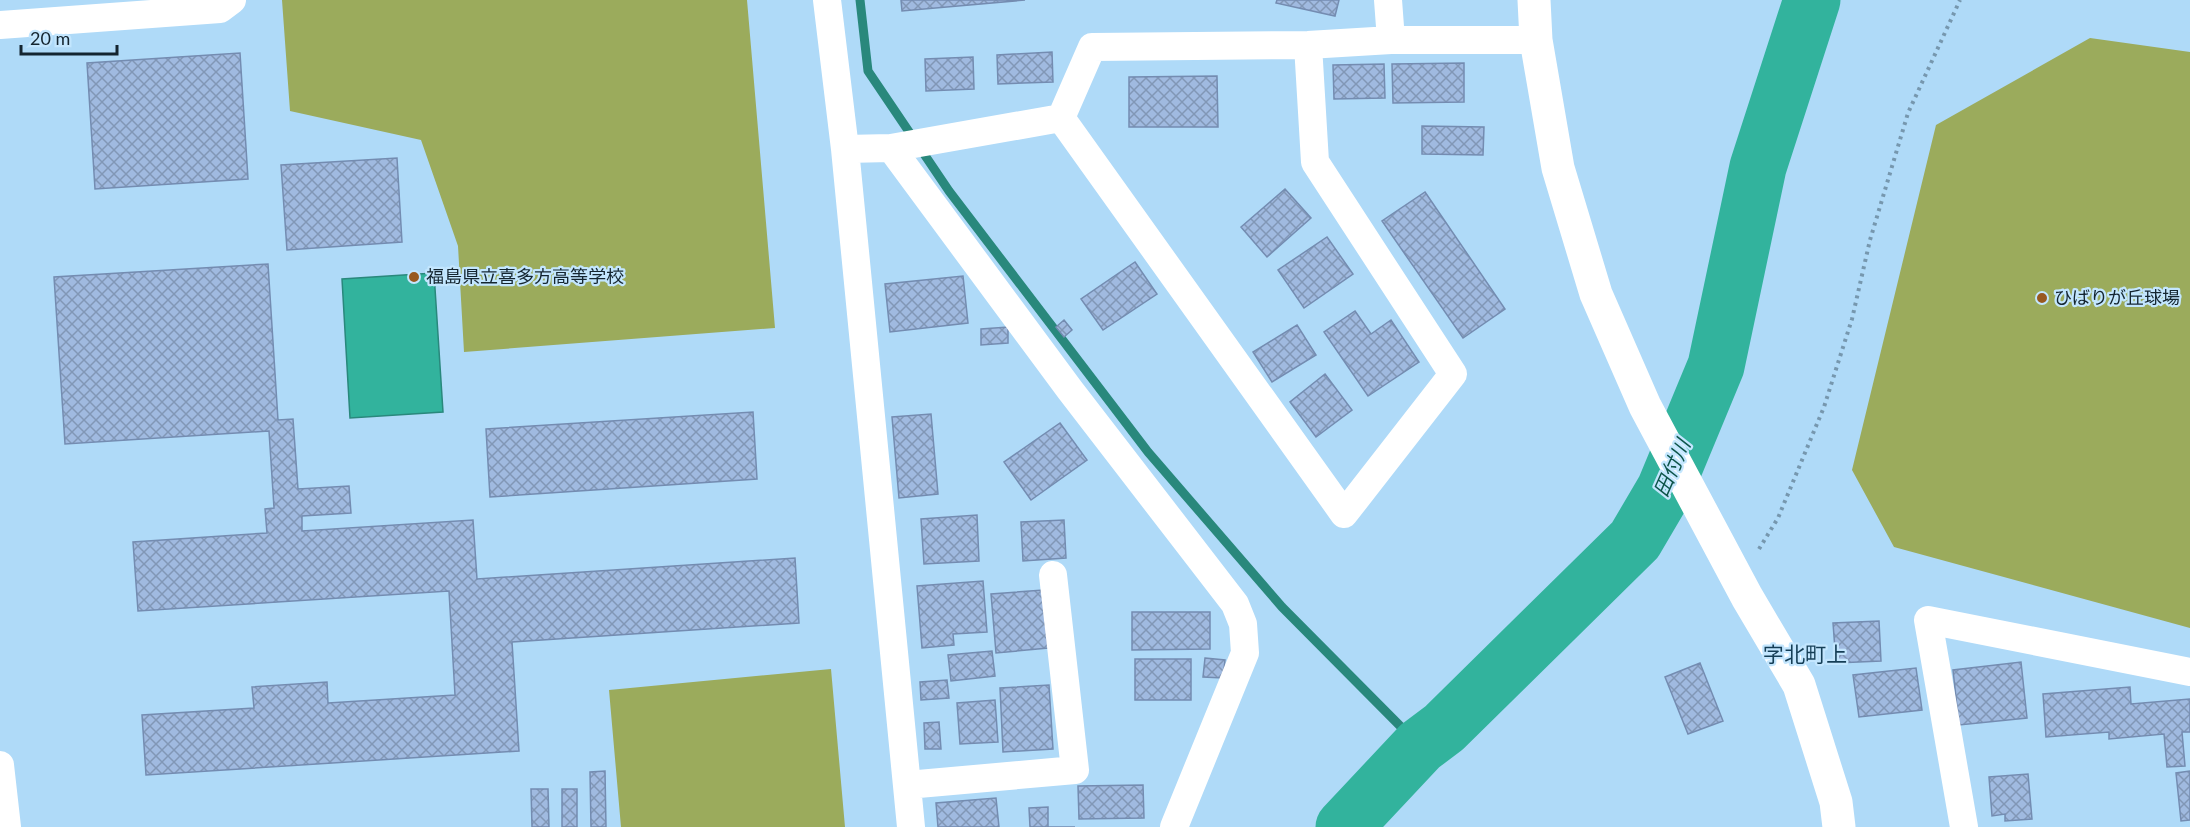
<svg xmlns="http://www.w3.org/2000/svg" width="2190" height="827" viewBox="0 0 2190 827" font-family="Lato,'Noto Sans JP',sans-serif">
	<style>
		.pitch { fill: #9bab5c }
		.water { fill: #32b39d; stroke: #29887c; stroke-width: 1.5 }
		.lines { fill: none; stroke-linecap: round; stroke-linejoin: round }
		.stream { stroke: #29887c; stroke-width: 9 }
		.river { stroke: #32b39d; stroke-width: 57 }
		.building { fill: url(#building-cross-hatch); stroke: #748cb1; stroke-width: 1.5 }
		.path { stroke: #7697ae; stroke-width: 4; stroke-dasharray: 3 4.5; stroke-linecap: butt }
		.street { stroke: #fff; stroke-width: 28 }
		.secondary { stroke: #fff; stroke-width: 33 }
		.poi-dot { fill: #985920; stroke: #c3e6fe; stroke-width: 2 }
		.labels { text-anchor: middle; stroke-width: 4.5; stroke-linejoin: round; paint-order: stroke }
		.poi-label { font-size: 18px; fill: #142530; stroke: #c3e6fe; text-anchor: start }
		.water-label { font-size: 20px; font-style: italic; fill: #0e554a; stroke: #c3e6fe }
		.quarter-label { font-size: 21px; fill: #153e56; stroke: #c3e6fe }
	</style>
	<defs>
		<pattern id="building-cross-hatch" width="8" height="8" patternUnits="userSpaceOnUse" patternTransform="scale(1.5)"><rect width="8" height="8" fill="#a0bae0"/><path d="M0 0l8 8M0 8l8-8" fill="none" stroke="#8197b6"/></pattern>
	</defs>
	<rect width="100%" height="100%" fill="#afdaf8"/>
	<path class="pitch" d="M 282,0 L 747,0 L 775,328 L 464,352 L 458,246 L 421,140 L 290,111 Z
		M 2090,38 L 2190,52 L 2190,628 L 1894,547 L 1852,470 L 1936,125 Z
		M 831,669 L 845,827 L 621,827 L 609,690 Z"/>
	<path class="water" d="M 434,273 L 443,412 L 350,418 L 342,279 Z"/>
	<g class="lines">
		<path class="stream" d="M 860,0 L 868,71 L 949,191 L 1148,452 L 1282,607 L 1420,746"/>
		<path class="river" d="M 1344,827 L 1420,746 L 1444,728 L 1635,540 L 1665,489 L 1716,366 L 1758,167 L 1812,0"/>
	</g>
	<path class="building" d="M 901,0 L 1025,0 L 902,11 Z
		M 1277,0 L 1339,0 L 1335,16 L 1276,3 Z
		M 1052,52 L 1053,82 L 998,84 L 997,55 Z
		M 240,53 L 248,179 L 95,189 L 87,63 Z
		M 973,57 L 974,89 L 926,91 L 925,59 Z
		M 1464,63 L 1464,102 L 1393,103 L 1392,64 Z
		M 1384,64 L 1385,98 L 1334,99 L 1333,65 Z
		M 1217,76 L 1218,127 L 1129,127 L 1129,77 Z
		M 1422,126 L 1484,127 L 1483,155 L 1422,154 Z
		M 397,158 L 402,242 L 287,250 L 281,165 Z
		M 1285,189 L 1311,218 L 1267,257 L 1241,227 Z
		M 1425,192 L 1505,309 L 1463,338 L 1382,221 Z
		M 1327,237 L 1353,274 L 1304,308 L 1278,270 Z
		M 1135,262 L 1157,294 L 1103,330 L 1081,299 Z
		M 268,264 L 278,420 L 293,419 L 298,489 L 349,486 L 351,513 L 302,516 L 302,531 L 473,520 L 477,579 L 795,558 L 799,623 L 512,642 L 519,751 L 146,775 L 142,715 L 254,708 L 252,687 L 327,682 L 328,703 L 455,695 L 449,591 L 138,611 L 133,542 L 267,533 L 265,509 L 274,508 L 269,431 L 65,444 L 54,277 Z
		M 963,276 L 968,323 L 890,332 L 885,284 Z
		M 1355,311 L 1371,334 L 1391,320 L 1419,362 L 1368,396 L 1324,332 Z
		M 1064,320 L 1072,330 L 1064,337 L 1056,327 Z
		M 1297,325 L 1316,355 L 1272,382 L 1253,352 Z
		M 1008,327 L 1008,343 L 981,345 L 981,329 Z
		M 1325,374 L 1352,410 L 1316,437 L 1290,402 Z
		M 753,412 L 757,479 L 490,497 L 486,429 Z
		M 931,414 L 938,494 L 899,498 L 892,417 Z
		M 1060,423 L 1087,460 L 1031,500 L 1004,462 Z
		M 977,515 L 979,561 L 924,564 L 921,519 Z
		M 1064,520 L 1066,558 L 1023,561 L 1021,522 Z
		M 983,581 L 987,632 L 953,634 L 954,645 L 922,648 L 917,586 Z
		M 1043,590 L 1048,648 L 996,653 L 991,594 Z
		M 1132,612 L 1210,612 L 1210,649 L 1132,650 Z
		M 1879,621 L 1881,661 L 1836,663 L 1833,623 Z
		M 992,651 L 995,676 L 951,681 L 948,655 Z
		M 1205,658 L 1225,660 L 1223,678 L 1203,677 Z
		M 1135,659 L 1191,659 L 1191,700 L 1135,700 Z
		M 2021,662 L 2027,718 L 1959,725 L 1953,670 Z
		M 1700,663 L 1723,721 L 1688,734 L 1665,677 Z
		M 1916,668 L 1922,710 L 1859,717 L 1853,675 Z
		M 947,680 L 949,698 L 921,700 L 920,682 Z
		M 1049,685 L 1053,749 L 1003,752 L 1000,688 Z
		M 2130,687 L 2131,704 L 2190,699 L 2190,732 L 2182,732 L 2185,766 L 2167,767 L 2164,734 L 2109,739 L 2109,732 L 2046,737 L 2043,694 Z
		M 995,700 L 998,742 L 960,744 L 957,703 Z
		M 939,722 L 941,749 L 925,749 L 924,723 Z
		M 605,771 L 606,827 L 591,827 L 590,772 Z
		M 2190,771 L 2190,820 L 2181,821 L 2176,773 Z
		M 2028,774 L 2032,819 L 2005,821 L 2005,814 L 1992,816 L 1989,777 Z
		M 1143,785 L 1144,818 L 1079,819 L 1078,786 Z
		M 531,789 L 548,789 L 549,827 L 532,827 Z
		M 562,789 L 577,789 L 577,827 L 562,827 Z
		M 996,798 L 999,827 L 938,827 L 936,803 Z
		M 1048,807 L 1048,827 L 1075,827 L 1030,827 L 1029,808 Z"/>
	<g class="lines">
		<path class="path" d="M 1759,549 L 1778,518 L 1824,407 L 1852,319 L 1870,240 L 1908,113 L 1960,0"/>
		<path class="street" d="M 827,0 L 845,149 L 911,827
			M 1388,0 L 1391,40
			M 0,25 L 220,9 L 232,0
			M 1061,118 L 1344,514 L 1453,374 L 1315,162 L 1308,45
			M 1061,118 L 1092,47 L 1308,45 L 1391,40 L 1536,40
			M 891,148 L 1070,390 L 1235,604 L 1243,624 L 1245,653 L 1174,827
			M 845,149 L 891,148 L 1061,118
			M 0,765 L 7,827
			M 907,785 L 1075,770 L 1053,575
			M 1964,827 L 1928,620 L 2190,672"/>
		<path class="secondary" d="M 1534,0 L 1536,40 L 1558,168 L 1596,294 L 1645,406 L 1747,597 L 1799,685 L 1836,802 L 1839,827"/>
	</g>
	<g class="poi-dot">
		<circle cx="414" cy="277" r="6"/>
		<circle cx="2042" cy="298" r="6"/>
	</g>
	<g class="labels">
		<g class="poi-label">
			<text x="426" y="283">福島県立喜多方高等学校</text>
			<text x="2054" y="304">ひばりが丘球場</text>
		</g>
		<g class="water-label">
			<text transform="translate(1672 468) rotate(-66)" y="7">田付川</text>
		</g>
		<g class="quarter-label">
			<text x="1805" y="662">字北町上</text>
		</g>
	</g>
	<path d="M21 45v9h96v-9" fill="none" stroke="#142530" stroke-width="3"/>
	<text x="30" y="45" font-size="18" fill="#142530" stroke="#c3e6fe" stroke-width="4.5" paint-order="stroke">20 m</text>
</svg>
